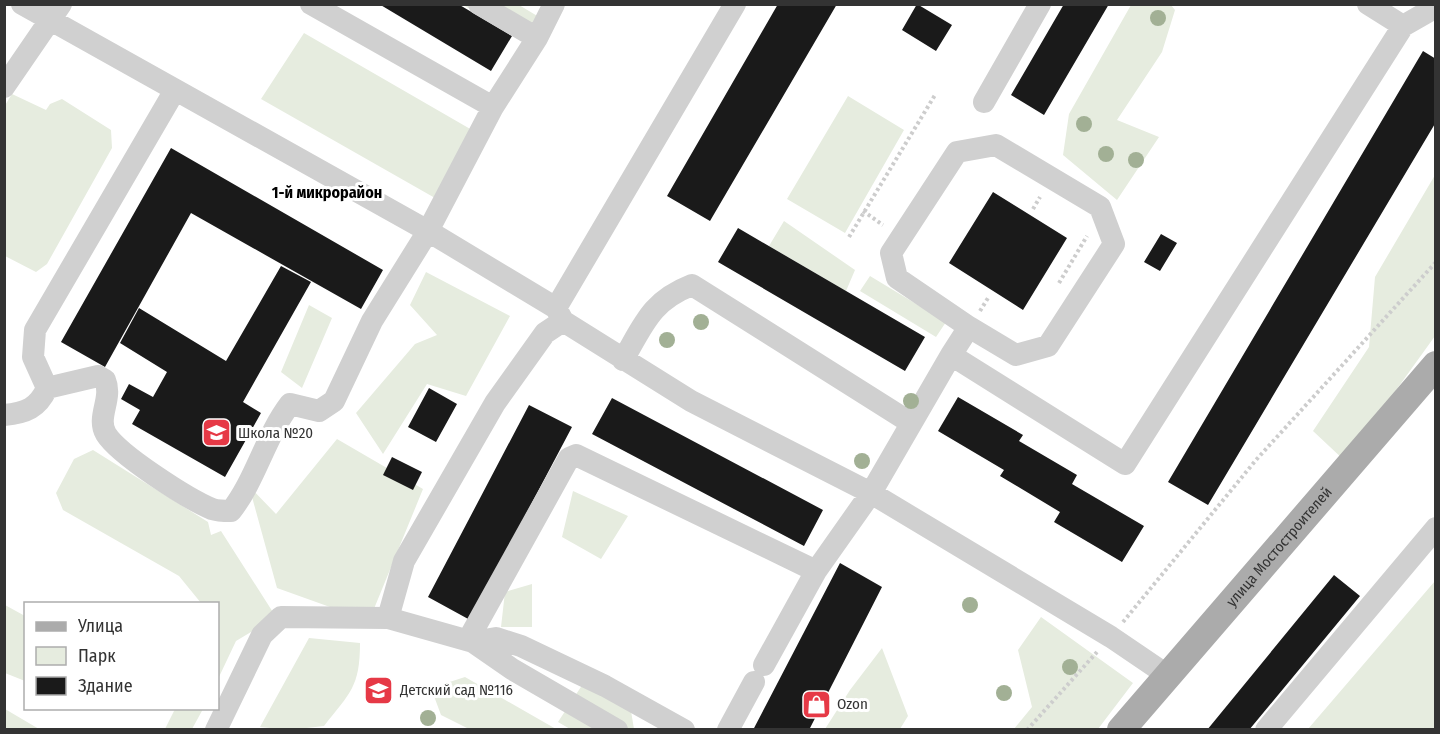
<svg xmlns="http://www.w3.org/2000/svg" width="1440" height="734" viewBox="0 0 1440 734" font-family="'Fira Sans Condensed',sans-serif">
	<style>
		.green { fill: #e6ecdf }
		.building { fill: #1a1a1a }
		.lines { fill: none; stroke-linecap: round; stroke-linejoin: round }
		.path { stroke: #cdcdcd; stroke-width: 4; stroke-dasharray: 3 3; stroke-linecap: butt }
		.minor { stroke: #d0d0d0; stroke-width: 22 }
		.major { stroke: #ababab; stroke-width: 28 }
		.tree { fill: #a2b095 }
		.labels { text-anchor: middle; stroke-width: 6; stroke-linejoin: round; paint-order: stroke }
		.poi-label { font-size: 15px; fill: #333; stroke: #fff; text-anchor: start }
		.street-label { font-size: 15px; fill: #333; stroke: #fff }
		.neighbourhood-label { font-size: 16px; font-weight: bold; fill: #000; stroke: #fff }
	</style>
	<rect width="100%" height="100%" fill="#fff"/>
	<path class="green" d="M 463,5 L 519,5 L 539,17 L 531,44 Z
		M 1131,5 L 1171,5 L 1175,10 L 1162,52 L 1117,120 L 1159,137 L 1117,200 L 1063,155 L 1069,114 Z
		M 304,33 L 472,130 L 435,198 L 261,99 Z
		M 12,94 L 46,110 L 50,104 L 62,99 L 111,130 L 112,148 L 47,264 L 36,272 L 5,256 L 4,107 Z
		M 848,96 L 904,130 L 845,233 L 787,199 Z
		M 1435,175 L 1435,336 L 1345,461 L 1313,431 L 1369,347 L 1375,277 Z
		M 784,221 L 855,270 L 846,291 L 769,246 Z
		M 426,272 L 510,316 L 466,396 L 427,384 L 383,454 L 356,413 L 415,344 L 437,335 L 410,305 Z
		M 870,276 L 946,322 L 936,337 L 860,291 Z
		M 309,305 L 332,318 L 302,388 L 281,372 Z
		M 337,439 L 423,489 L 369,621 L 277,588 L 249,486 L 276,514 Z
		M 93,450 L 208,522 L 211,535 L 221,531 L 276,617 L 236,641 L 218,679 L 218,604 L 201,603 L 179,576 L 63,510 L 56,493 L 74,459 Z
		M 573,491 L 628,516 L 601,559 L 562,537 Z
		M 1435,581 L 1435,729 L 1308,729 Z
		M 532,584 L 532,627 L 501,627 L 505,592 Z
		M 5,605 L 25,616 L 25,681 L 5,673 Z
		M 1041,617 L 1133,683 L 1098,729 L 1014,729 L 1032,707 L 1018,650 Z
		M 309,638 L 360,643 C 360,687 350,693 324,726 L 289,730 L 260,727 Z
		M 882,648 L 908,716 L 900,729 L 825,729 L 850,690 Z
		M 592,670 L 628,693 L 634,729 L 570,729 L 558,722 Z
		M 465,677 L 556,729 L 469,729 L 441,715 L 431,688 Z
		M 5,709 L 39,729 L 5,729 Z
		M 175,709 L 175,708 L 203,709 L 192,729 L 165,729 Z"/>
	<path class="building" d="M 379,4 L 458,4 L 512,36 L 491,71 Z
		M 778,4 L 837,4 L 710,221 L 667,196 Z
		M 917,4 L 952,25 L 936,51 L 902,30 Z
		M 1064,4 L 1109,4 L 1044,115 L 1011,95 Z
		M 1423,51 L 1436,59 L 1436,122 L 1208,505 L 1168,482 Z
		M 171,148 L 383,270 L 361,309 L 191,213 L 105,367 L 61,342 Z
		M 993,192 L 1067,238 L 1023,310 L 949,263 Z
		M 738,228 L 925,337 L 905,371 L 718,262 Z
		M 1161,234 L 1177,243 L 1160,271 L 1144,262 Z
		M 281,266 L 311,282 L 243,402 L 261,413 L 225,477 L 132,424 L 140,410 L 121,399 L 129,384 L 153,397 L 167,372 L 120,343 L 139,308 L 226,361 Z
		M 429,388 L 457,404 L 436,442 L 408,427 Z
		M 958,397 L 1023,435 L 1019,441 L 1077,475 L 1072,484 L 1144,526 L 1122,562 L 1054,522 L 1060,512 L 1000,476 L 1004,470 L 938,431 Z
		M 612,398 L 823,510 L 804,546 L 592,434 Z
		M 529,405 L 572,427 L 470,620 L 428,597 Z
		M 392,457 L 422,472 L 413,490 L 383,475 Z
		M 840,563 L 882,587 L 809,730 L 753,730 Z
		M 1334,575 L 1360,596 L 1249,730 L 1207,730 Z"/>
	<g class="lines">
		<path class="path" d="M 1033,209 L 1040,197
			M 863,211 L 883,225
			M 849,237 L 935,95
			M 1059,283 L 1087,236
			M 980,311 L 988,298
			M 1123,622 L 1256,460 L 1436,262
			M 1027,730 L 1097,652"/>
		<path class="minor" d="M 22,4 L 428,231 L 556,308 L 563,321 L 691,401 L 871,493 L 1111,637 L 1167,675
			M 311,4 L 493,107
			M 479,4 L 537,38
			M 1368,4 L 1403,26
			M 4,87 L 61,4
			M 984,102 L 1040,4
			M 556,308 L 735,4
			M 563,321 L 545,333 L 495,403 L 404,561 L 388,618 L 473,642 L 512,669 L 617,730
			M 951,355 L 969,327 L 897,278 L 891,253 L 957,152 L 996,145 L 1100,207 L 1114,244 L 1048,346 L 1016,355 L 969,327
			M 623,360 C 644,324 651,301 692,285 L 911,423
			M 47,388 L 98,376 L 105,380 C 113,399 96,417 106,434 C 119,455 188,499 212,509 C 218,511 225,511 231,511 C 256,479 265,437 290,404 L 319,411 L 334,401 L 372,321 L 428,231 L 493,107 L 537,38 L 554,4
			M 4,415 C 26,413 38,408 47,388 L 33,357 L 35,330 L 175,90
			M 468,640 L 569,458 L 576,455 L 816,571
			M 473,642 L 496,638 L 521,646 L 605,686 L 684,730
			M 764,665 L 816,571 L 871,493 L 951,355 L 1125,464 L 1403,26 L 1436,7
			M 216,730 L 262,635 L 281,617 L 388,618
			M 728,730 L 754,682
			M 1266,730 L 1436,528"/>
		<path class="major" id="s1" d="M 1121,730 L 1436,365"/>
	</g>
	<g class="tree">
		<circle cx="1158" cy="18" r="8"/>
		<circle cx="1084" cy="124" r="8"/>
		<circle cx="1106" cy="154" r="8"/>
		<circle cx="1136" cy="160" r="8"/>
		<circle cx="701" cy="322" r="8"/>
		<circle cx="667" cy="340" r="8"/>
		<circle cx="911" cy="401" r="8"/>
		<circle cx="862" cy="461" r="8"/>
		<circle cx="970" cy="605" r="8"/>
		<circle cx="1070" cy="667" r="8"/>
		<circle cx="1004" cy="693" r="8"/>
		<circle cx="428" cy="718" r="8"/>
	</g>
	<defs>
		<symbol id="school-square" viewBox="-11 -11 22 22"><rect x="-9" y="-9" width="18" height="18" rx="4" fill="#e63946" stroke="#fff"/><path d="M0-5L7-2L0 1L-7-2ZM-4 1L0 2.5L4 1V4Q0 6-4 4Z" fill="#fff"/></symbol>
		<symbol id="shop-square" viewBox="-11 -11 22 22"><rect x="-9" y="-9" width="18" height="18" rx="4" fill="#e63946" stroke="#fff"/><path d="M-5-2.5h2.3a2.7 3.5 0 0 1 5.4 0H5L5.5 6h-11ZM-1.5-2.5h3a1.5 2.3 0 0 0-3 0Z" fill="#fff"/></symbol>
	</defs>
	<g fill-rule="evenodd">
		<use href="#school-square" x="200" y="416" width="33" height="33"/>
		<use href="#school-square" x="362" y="674" width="33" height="33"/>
		<use href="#shop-square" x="800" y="688" width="33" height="33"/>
	</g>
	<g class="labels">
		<g class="poi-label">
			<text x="238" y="438">Школа №20</text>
			<text x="400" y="695">Детский сад №116</text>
			<text x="837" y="709">Ozon</text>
		</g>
		<g class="street-label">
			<text dy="5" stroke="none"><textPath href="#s1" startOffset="242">улица Мостостроителей</textPath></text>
		</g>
		<g class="neighbourhood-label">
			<text x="327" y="198">1-й микрорайон</text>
		</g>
	</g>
	<rect width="1440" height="734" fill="none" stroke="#333333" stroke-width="12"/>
	<rect x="24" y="602" width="195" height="108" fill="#ffffff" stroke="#adadad" stroke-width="1.5"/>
	<rect x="36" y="622" width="30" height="9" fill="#ababab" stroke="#adadad" stroke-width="1.5"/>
	<text x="78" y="632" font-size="18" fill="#333333">Улица</text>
	<rect x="36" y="647" width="30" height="18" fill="#e6ecdf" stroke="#adadad" stroke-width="1.5"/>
	<text x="78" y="662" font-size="18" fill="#333333">Парк</text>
	<rect x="36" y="677" width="30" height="18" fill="#1a1a1a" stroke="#adadad" stroke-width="1.5"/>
	<text x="78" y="692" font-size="18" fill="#333333">Здание</text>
</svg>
